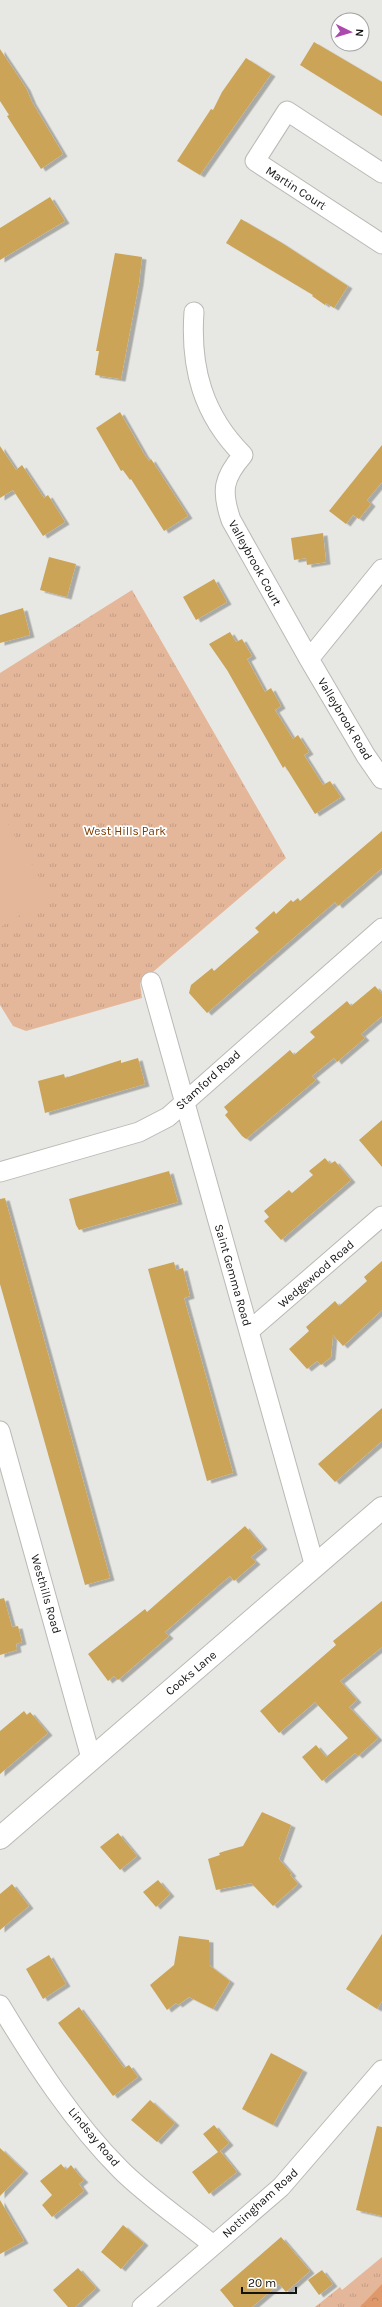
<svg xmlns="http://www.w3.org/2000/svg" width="382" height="2307" viewBox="0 0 382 2307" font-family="Karla,sans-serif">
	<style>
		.grass { fill: url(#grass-tufts) }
		.forest { fill: url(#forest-crowns) }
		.pitch { fill: #e4b79a }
		.building { fill: #cba458; filter: url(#shadow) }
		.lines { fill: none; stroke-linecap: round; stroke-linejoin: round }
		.street-casing { stroke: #b9b9b5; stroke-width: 21 }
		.primary-casing { stroke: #b9b9b5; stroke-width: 24 }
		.street { stroke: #fff; stroke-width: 19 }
		.primary { stroke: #fff; stroke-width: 22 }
		.labels { text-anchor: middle; stroke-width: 3.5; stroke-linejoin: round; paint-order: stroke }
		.street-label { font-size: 12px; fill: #131312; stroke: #fff }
		.park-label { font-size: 12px; fill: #7b3b00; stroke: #fff }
	</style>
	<defs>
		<pattern id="grass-tufts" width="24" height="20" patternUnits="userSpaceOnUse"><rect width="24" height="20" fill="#e4b79a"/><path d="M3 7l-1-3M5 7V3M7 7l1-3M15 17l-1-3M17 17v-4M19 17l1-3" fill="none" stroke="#c39c84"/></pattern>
		<pattern id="forest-crowns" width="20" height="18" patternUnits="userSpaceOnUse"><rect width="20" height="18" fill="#df9869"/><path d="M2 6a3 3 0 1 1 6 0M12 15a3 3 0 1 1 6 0" fill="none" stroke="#be825a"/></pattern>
		<filter id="shadow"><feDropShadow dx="4.5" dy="2.5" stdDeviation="0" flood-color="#0004"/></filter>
	</defs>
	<rect width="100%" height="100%" fill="#e7e8e3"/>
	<path class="grass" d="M 132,590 L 286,858 L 140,983 L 142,998 L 26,1031 L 13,1026 L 0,1005 L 0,673 Z
		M 382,2257 L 382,2307 L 315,2307 L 340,2287 L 342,2290 Z"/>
	<path class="forest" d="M 382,2284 L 382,2307 L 360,2307 Z"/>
	<path class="pitch" d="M 0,811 L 51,897 L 2,926 L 0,923 Z"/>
	<path class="building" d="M 314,42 L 382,82 L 382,116 L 300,65 Z
		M 0,49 L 26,88 L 32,102 L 63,154 L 41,169 L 7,116 L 9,115 L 0,101 Z
		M 246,58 L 271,74 L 200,175 L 177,161 L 211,109 L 213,110 L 222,92 Z
		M 50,197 L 65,221 L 0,260 L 0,228 Z
		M 241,219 L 282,243 L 348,286 L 334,308 L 326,303 L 325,305 L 312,296 L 313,295 L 226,243 Z
		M 115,253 L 142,257 L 139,283 L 121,379 L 95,375 L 99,351 L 96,351 Z
		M 120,412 L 144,454 L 149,461 L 151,459 L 188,516 L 164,531 L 131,479 L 130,480 L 123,470 L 121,471 L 96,428 Z
		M 382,445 L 382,482 L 367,500 L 371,504 L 359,519 L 353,515 L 346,524 L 329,511 Z
		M 0,446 L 16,470 L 22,465 L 44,498 L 48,495 L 65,522 L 43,536 L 13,490 L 0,498 Z
		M 323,533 L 326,562 L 307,565 L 306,558 L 294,560 L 291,538 Z
		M 49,557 L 76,564 L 67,597 L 40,590 Z
		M 214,579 L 227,602 L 196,620 L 183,597 Z
		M 23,608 L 30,635 L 0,643 L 0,615 Z
		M 230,632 L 236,642 L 242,639 L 252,656 L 247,659 L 265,692 L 271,688 L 281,706 L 275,710 L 293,739 L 298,735 L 309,752 L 304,755 L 323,785 L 330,781 L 341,797 L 315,814 L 285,766 L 283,768 L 227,670 L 209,644 Z
		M 382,831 L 382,868 L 338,906 L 335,902 L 207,1013 L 189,993 L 191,985 L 212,968 L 214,971 L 259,932 L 255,928 L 274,911 L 276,914 L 291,900 L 293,902 L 298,898 L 300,901 Z
		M 375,986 L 382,994 L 382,1016 L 361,1034 L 365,1038 L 337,1062 L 334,1058 L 312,1076 L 316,1080 L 246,1139 L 242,1136 L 225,1115 L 228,1112 L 224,1107 L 290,1050 L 294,1055 L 315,1037 L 310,1032 L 347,1001 L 351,1006 Z
		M 138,1058 L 145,1084 L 45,1113 L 38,1081 L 64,1074 L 65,1078 L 121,1060 L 121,1063 Z
		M 382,1120 L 382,1167 L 359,1140 Z
		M 325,1158 L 330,1164 L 335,1161 L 351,1180 L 281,1240 L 264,1221 L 269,1217 L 264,1211 L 289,1190 L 292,1193 L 313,1175 L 309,1171 Z
		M 169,1171 L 178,1202 L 79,1230 L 76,1225 L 69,1199 Z
		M 5,1198 L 110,1578 L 85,1585 L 0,1284 L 0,1199 Z
		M 382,1261 L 382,1310 L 343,1346 L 333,1335 L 331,1357 L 321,1365 L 317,1361 L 307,1369 L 289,1349 L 309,1331 L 306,1327 L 335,1301 L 339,1306 L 367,1281 L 364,1277 Z
		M 174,1262 L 176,1270 L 183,1268 L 190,1296 L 184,1298 L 233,1473 L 207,1481 L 148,1269 Z
		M 382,1408 L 382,1441 L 335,1482 L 318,1464 Z
		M 245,1526 L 263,1547 L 251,1557 L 256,1562 L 234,1581 L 230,1576 L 218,1586 L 165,1632 L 169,1636 L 118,1680 L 114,1676 L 108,1681 L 88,1654 L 145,1609 L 147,1612 Z
		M 4,1598 L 12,1627 L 18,1626 L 22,1642 L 16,1644 L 17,1650 L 0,1655 L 0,1599 Z
		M 382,1601 L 382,1647 L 340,1681 L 357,1700 L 349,1707 L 378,1738 L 358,1756 L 355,1753 L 322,1781 L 302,1757 L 316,1745 L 326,1757 L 348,1738 L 315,1702 L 279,1733 L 260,1711 L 336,1645 L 333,1641 Z
		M 24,1711 L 27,1715 L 30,1712 L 48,1733 L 0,1774 L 0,1731 Z
		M 262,1812 L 291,1825 L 279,1859 L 292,1874 L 290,1875 L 298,1884 L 273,1906 L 251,1883 L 216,1890 L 208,1859 L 220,1855 L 219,1853 L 225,1851 L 243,1846 Z
		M 118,1833 L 137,1856 L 120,1870 L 100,1847 Z
		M 158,1880 L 170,1894 L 156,1907 L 143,1892 Z
		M 12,1884 L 29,1906 L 0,1930 L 0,1894 Z
		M 382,1934 L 382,2001 L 377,2009 L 346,1989 Z
		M 179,1936 L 209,1940 L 209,1965 L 230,1981 L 213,2009 L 189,1997 L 178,2005 L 176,2003 L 167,2010 L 150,1985 L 174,1965 Z
		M 49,1955 L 66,1984 L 43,1999 L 26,1969 Z
		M 79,2007 L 124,2068 L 129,2065 L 138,2077 L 113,2096 L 58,2023 Z
		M 271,2053 L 303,2070 L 273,2125 L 242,2109 Z
		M 150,2100 L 175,2123 L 157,2142 L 131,2120 Z
		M 214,2125 L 229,2143 L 220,2151 L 237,2172 L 209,2194 L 192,2172 L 218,2152 L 203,2134 Z
		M 377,2126 L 382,2127 L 382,2216 L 356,2210 Z
		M 0,2148 L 24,2171 L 0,2196 Z
		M 61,2164 L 66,2170 L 71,2165 L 78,2174 L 84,2180 L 79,2184 L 84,2191 L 52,2217 L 42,2205 L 52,2195 L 40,2181 Z
		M 0,2200 L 24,2241 L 0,2254 Z
		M 123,2225 L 144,2243 L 121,2269 L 101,2252 Z
		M 281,2237 L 310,2271 L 286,2292 L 279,2284 L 252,2307 L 234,2307 L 220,2290 Z
		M 78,2268 L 96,2288 L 75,2307 L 68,2307 L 53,2290 Z
		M 322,2270 L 333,2284 L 319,2295 L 308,2280 Z"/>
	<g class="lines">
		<defs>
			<path id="street" d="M 382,173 L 287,111 L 255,161 L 382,244
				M 194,312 C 190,368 203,415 243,455 C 223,478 221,491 231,520 L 309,659 L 366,756 L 382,779
				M 309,659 L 382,569
				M 151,982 L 315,1567
				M 0,1172 L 139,1132 L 168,1117 L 382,928
				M 249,1331 L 382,1216
				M 0,1431 L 91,1758
				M 0,2005 C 35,2063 73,2122 121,2170 C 147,2196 184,2221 213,2245
				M 142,2307 L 281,2187 L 382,2070"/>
			<path id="primary" d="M 0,1838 L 382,1508"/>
		</defs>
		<use href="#street" class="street-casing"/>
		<use href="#primary" class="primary-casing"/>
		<use href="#street" class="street"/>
		<use href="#primary" class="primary"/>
	</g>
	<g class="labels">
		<g class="street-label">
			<text transform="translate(296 188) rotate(33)" y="4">Martin Court</text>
			<text transform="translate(255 563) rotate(61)" y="4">Valleybrook Court</text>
			<text transform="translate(345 719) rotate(59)" y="4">Valleybrook Road</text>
			<text transform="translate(208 1080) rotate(-42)" y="4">Stamford Road</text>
			<text transform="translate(316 1274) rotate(-41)" y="4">Wedgewood Road</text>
			<text transform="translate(233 1275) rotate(74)" y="4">Saint Gemma Road</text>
			<text transform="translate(46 1594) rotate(74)" y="4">Westhills Road</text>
			<text transform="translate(191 1673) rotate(-40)" y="4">Cooks Lane</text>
			<text transform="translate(94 2137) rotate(50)" y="4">Lindsay Road</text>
			<text transform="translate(260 2203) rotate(-42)" y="4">Nottingham Road</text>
		</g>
		<g class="park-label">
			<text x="125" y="835">West Hills Park</text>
		</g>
	</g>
	<g transform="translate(350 32) rotate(95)"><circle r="19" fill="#ffffff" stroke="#a1a1a0"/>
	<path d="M0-3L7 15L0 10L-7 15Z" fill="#ad49ae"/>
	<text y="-6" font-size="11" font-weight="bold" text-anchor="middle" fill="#131312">N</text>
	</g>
	<path d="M242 2287v6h54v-6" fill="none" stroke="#131312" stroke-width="2"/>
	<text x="248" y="2287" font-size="12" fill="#131312" stroke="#ffffff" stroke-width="3" paint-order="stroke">20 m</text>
</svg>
